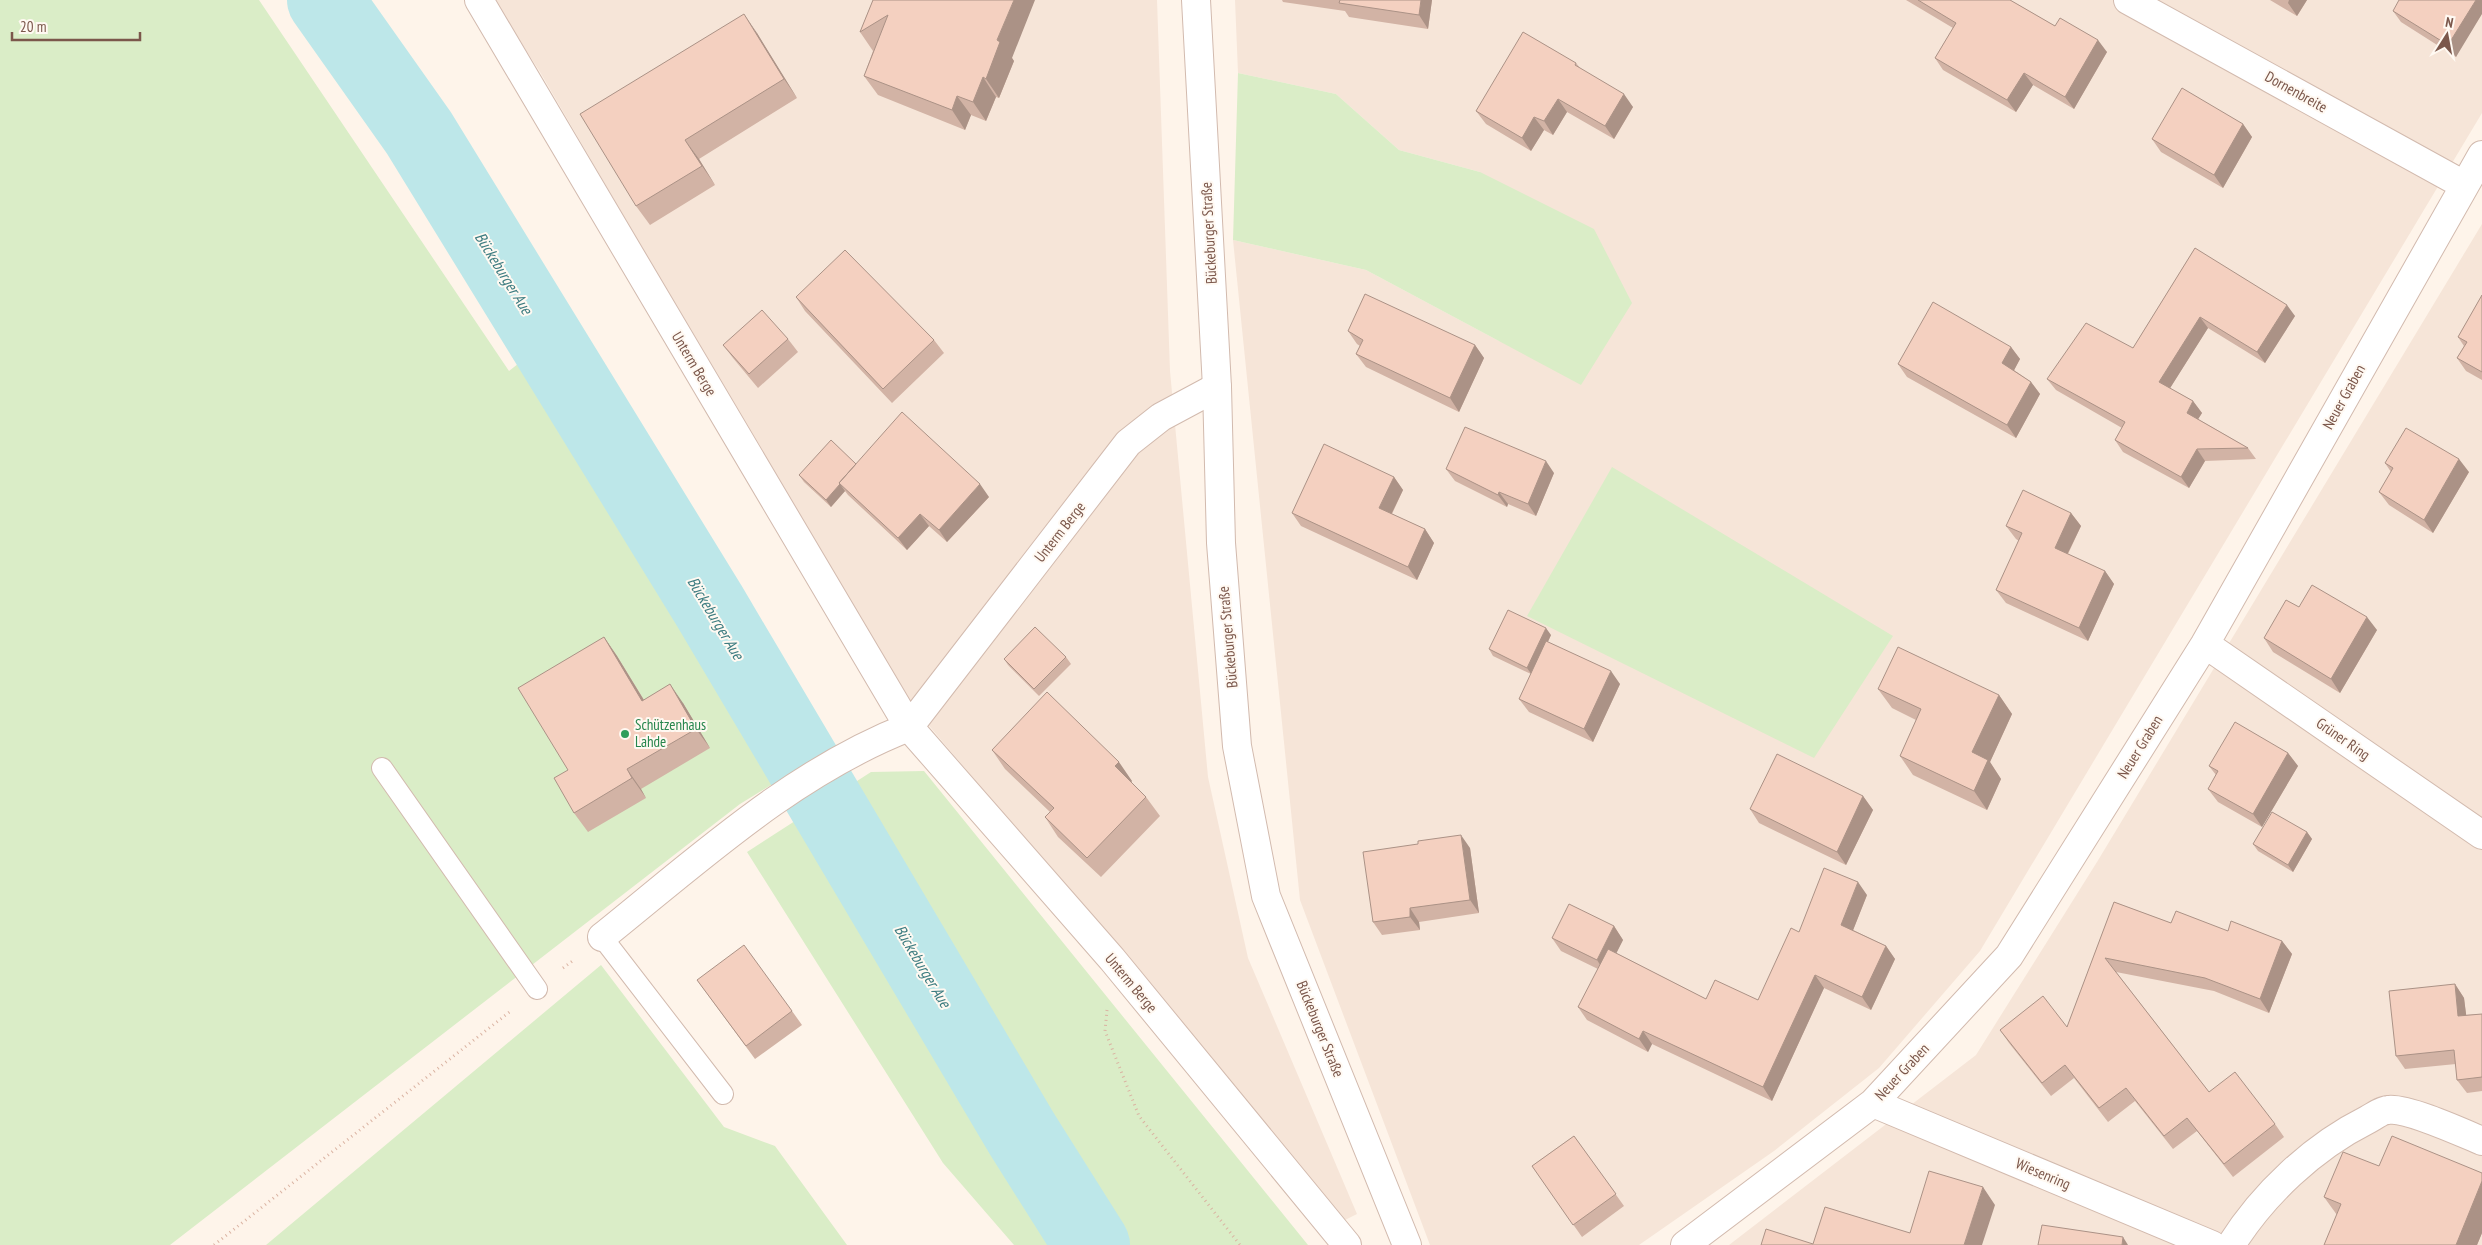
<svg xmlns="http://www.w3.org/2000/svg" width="2482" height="1245" viewBox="0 0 2482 1245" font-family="'PT Sans Narrow',sans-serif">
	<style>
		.residential { fill: #f6e5d8 }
		.green { fill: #daedc7 }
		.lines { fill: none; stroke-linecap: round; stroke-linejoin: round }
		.river { stroke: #bde7e9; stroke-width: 76 }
		.service-casing { stroke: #d2baae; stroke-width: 22 }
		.minor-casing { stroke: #d2baae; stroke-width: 30 }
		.tertiary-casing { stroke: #d2baae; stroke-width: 30 }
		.path { stroke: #dab3a2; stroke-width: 3; stroke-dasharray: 1 4; stroke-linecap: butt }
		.service { stroke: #fff; stroke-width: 20 }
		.minor { stroke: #fff; stroke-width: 28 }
		.tertiary { stroke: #fff; stroke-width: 28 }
		.wall { fill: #d2b3a5 }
		.shaded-wall { fill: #ab9286 }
		.building { fill: #f4d0c0; stroke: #ab9286 }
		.leisure-dot { fill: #2e9e5b; stroke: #fff9f2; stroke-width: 2 }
		.labels { text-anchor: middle; stroke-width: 4; stroke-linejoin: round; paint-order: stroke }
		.street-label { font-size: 15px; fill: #7b574b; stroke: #fff9f2 }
		.leisure-label { font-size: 15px; fill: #27864d; stroke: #fff9f2; text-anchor: start }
		.water-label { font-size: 16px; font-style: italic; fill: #3d7c80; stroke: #fff9f2 }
	</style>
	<rect width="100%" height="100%" fill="#fef4ea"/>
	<path class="residential" d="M 494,0 L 1157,0 L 1170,371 L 1208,777 L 1248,958 L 1357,1214 L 1345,1220 L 899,690 L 540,72 Z
		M 1235,0 L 2482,0 L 2482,113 L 1980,951 L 1879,1068 L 1774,1151 L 1639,1245 L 1430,1245 L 1300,900 L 1233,240 L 1366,270 L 1499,341 L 1480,172 L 1399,150 L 1336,94 L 1238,73 Z
		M 2482,224 L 2482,1245 L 1729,1245 L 1976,1055 L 2097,862 Z"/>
	<path class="green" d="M 0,0 L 259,0 L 509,371 L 547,341 L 800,767 L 740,804 L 170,1245 L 0,1245 Z
		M 1238,73 L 1336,94 L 1399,150 L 1480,172 L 1594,229 L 1632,303 L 1581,385 L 1366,270 L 1233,240 Z
		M 1612,467 L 1893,636 L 1814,758 L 1527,616 Z
		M 924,771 L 1308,1245 L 1014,1245 L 943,1163 L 747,852 L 871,772 Z
		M 601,965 L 724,1127 L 775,1146 L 847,1245 L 266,1245 Z"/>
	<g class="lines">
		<path class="river" d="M 325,0 L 419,133 L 710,607 L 1022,1134 L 1092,1245"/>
		<defs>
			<path id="service" d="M 382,768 L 537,989
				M 602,937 L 723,1094"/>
			<path id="minor" d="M 479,0 L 909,727 L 1112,959 L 1347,1245
				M 2128,0 L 2464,185
				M 2205,644 L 2482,835
				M 602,937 C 698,860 793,772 909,727 L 1128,443 L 1161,417 L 1217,387
				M 1873,1103 L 2212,1245
				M 1685,1245 L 1873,1103 L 2009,956 L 2205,644 L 2482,155
				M 2231,1245 C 2263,1194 2313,1147 2367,1120 C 2373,1117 2382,1110 2388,1110 C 2406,1107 2463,1133 2482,1141"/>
			<path id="tertiary" d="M 1196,0 L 1217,387 L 1221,543 L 1237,746 L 1266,896 L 1407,1245"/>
		</defs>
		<use href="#service" class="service-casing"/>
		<use href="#minor" class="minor-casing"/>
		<use href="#tertiary" class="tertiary-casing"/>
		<path class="path" d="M 563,968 L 574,960
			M 1107,1010 L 1105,1031 L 1139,1116 L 1240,1245
			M 214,1245 L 512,1010"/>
		<use href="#service" class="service"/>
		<use href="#minor" class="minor"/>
		<use href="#tertiary" class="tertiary"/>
	</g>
	<path class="wall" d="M 873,0 L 1012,58 L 1014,61 L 999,98 L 996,97 L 986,121 L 971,115 L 965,130 L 878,95 L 864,76 L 873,51 L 860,32 Z
		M 1282,0 L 1432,0 L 1428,29 L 1349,17 L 1345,11 L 1283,2 Z
		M 1906,0 L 2010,0 L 2055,26 L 2107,52 L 2074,109 L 2033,85 L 2016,112 L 1943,70 L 1935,58 L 1953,28 Z
		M 2270,0 L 2307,0 L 2297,16 Z
		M 2482,0 L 2456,57 L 2401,22 L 2393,11 Z
		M 757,33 L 797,98 L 699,159 L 715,185 L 650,225 L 636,206 Z
		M 1576,63 L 1580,68 L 1633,107 L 1614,139 L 1567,112 L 1553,135 L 1544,130 L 1531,151 L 1486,124 L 1476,111 Z
		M 2243,124 L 2252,137 L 2223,188 L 2161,152 L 2152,139 Z
		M 2195,248 L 2295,316 L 2265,363 L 2208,328 L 2170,388 L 2193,401 L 2202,413 L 2198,419 L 2248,448 L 2256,459 L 2205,461 L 2189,488 L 2123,452 L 2115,440 L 2122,428 L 2056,390 L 2047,379 L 2133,348 Z
		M 2482,295 L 2482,380 L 2466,371 L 2457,358 L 2464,346 L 2458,337 Z
		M 796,297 L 934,340 L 944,353 L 892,403 L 805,311 Z
		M 1348,331 L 1475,345 L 1484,358 L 1459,412 L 1366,367 L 1356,354 L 1360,346 L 1357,344 Z
		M 788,339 L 798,352 L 758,388 L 733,358 L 723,345 Z
		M 2011,347 L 2020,359 L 2014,370 L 2031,382 L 2040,394 L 2016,438 L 1907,377 L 1898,364 Z
		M 2385,463 L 2469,472 L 2433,533 L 2389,505 L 2379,492 L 2391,472 Z
		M 856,464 L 989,497 L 947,542 L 929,526 L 907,550 L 848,495 L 845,491 L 831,507 L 804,482 L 799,475 Z
		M 1446,469 L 1554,473 L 1536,516 L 1508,504 L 1507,507 L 1455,481 Z
		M 1394,477 L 1403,490 L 1392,514 L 1425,529 L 1434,543 L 1417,580 L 1301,526 L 1292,513 Z
		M 2071,513 L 2081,526 L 2068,554 L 2105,571 L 2114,584 L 2088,641 L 2006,603 L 1996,590 L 2019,541 L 2016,539 L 2006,526 Z
		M 2299,607 L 2377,630 L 2340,693 L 2273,652 L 2264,638 Z
		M 1551,635 L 1548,642 L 1620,684 L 1593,742 L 1529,712 L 1519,699 L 1531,674 L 1493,656 L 1489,649 Z
		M 604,637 L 617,656 L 644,700 L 683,703 L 710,748 L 641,789 L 646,798 L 588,832 L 574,813 L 568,770 Z
		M 1066,657 L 1071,664 L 1039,696 L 1008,665 L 1004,659 Z
		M 1878,689 L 1999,695 L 2012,714 L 1990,762 L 2001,779 L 1987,810 L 1913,775 L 1900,756 L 1916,720 L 1892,708 Z
		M 992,750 L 1132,781 L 1131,782 L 1146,797 L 1160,816 L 1101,877 L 1058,837 L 1045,817 L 1050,812 L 1005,769 Z
		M 2288,753 L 2298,766 L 2262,827 L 2218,802 L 2208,789 L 2216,775 L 2209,766 Z
		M 1863,796 L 1873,810 L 1846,865 L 1759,823 L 1750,809 Z
		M 2307,832 L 2312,839 L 2293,872 L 2258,851 L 2253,844 Z
		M 1470,848 L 1479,913 L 1419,922 L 1420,930 L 1382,935 L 1373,922 Z
		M 1867,895 L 1853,930 L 1886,946 L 1895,959 L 1871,1010 L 1824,988 L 1772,1101 L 1652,1044 L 1648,1052 L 1587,1020 L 1578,1007 L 1598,969 L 1561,951 L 1552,938 L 1614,926 L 1623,940 L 1616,953 L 1706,999 L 1758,1000 L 1799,932 Z
		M 2114,902 L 2171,923 L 2282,941 L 2292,954 L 2269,1013 L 2214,991 L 2116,972 L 2209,1092 L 2275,1124 L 2284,1137 L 2233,1177 L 2197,1131 L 2173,1149 L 2135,1101 L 2108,1122 L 2074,1078 L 2051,1096 L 2009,1043 L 2000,1030 L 2067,1027 Z
		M 697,980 L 792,1011 L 802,1025 L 755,1059 Z
		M 2455,984 L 2464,998 L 2466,1015 L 2482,1014 L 2482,1091 L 2467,1093 L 2457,1080 L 2456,1064 L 2405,1069 L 2396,1056 Z
		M 1574,1136 L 1624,1206 L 1582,1237 L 1532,1166 Z
		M 2379,1166 L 2482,1173 L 2482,1233 L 2477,1245 L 2324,1245 L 2337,1215 L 2324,1197 Z"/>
	<path class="shaded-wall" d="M 1014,0 L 1035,0 L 1012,58 L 1014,61 L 999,98 L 986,79 L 997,40 Z
		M 1421,0 L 1432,0 L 1428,29 L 1419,15 Z
		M 2289,0 L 2307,0 L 2297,16 L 2288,3 Z
		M 2476,0 L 2482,0 L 2482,14 L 2456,57 L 2448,45 Z
		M 744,14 L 757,33 L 797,98 L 784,79 Z
		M 2098,40 L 2107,52 L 2074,109 L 2065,97 Z
		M 2024,73 L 2033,85 L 2016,112 L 2007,100 Z
		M 983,77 L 996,97 L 986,121 L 973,102 Z
		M 1624,94 L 1633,107 L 1614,139 L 1605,126 Z
		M 957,96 L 971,115 L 965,130 L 952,110 Z
		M 1558,99 L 1567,112 L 1553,135 L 1544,121 Z
		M 1534,117 L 1544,130 L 1531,151 L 1522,138 Z
		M 2243,124 L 2252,137 L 2223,188 L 2214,175 Z
		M 685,140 L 699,159 L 715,185 L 702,166 Z
		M 2287,305 L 2295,316 L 2265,363 L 2257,352 Z
		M 2200,317 L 2208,328 L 2167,393 L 2159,382 Z
		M 1475,345 L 1484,358 L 1459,412 L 1450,398 Z
		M 2011,347 L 2020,359 L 2011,376 L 2002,363 Z
		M 2031,382 L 2040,394 L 2016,438 L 2007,425 Z
		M 2193,401 L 2202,413 L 2195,424 L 2187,413 Z
		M 2197,449 L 2205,461 L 2189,488 L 2181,477 Z
		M 2459,459 L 2469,472 L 2433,533 L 2424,520 Z
		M 1546,461 L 1554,473 L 1536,516 L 1528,504 Z
		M 1394,477 L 1403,490 L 1388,521 L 1379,508 Z
		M 840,484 L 845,491 L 831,507 L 826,500 Z
		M 980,484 L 989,497 L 947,542 L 939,530 Z
		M 1499,492 L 1508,504 L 1507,507 L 1498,495 Z
		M 2071,513 L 2081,526 L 2064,561 L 2055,548 Z
		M 920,514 L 929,526 L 907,550 L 898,538 Z
		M 1425,529 L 1434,543 L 1417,580 L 1408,567 Z
		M 2105,571 L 2114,584 L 2088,641 L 2079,628 Z
		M 2367,617 L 2377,630 L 2340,693 L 2331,679 Z
		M 1546,628 L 1551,635 L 1532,675 L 1527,668 Z
		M 604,637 L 617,656 L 656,720 L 642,701 Z
		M 1611,671 L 1620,684 L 1593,742 L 1584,729 Z
		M 670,684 L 683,703 L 710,748 L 696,729 Z
		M 1999,695 L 2012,714 L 1990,762 L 2001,779 L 1987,810 L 1974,791 L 1972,752 Z
		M 2288,753 L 2298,766 L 2262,827 L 2253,814 Z
		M 1119,762 L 1132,781 L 1128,786 L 1115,766 Z
		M 627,769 L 641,789 L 646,798 L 632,778 Z
		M 1863,796 L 1873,810 L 1846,865 L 1837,852 Z
		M 2307,832 L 2312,839 L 2293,872 L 2288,865 Z
		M 1461,835 L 1470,848 L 1479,913 L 1470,900 Z
		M 1858,882 L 1867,895 L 1850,938 L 1841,925 Z
		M 1410,908 L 1419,922 L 1420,930 L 1410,917 Z
		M 1614,926 L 1623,940 L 1606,974 L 1597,960 Z
		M 2282,941 L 2292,954 L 2269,1013 L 2260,999 Z
		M 1886,946 L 1895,959 L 1871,1010 L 1862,997 Z
		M 1815,975 L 1824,988 L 1772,1101 L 1763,1087 Z
		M 2455,984 L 2464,998 L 2468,1029 L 2458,1016 Z
		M 1643,1031 L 1652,1044 L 1648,1052 L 1639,1039 Z
		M 2482,1181 L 2482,1233 L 2477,1245 L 2456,1245 Z
		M 1983,1187 L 1995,1205 L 1982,1245 L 1964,1245 Z
		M 2123,1237 L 2128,1245 L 2122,1245 Z"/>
	<path class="building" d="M 873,0 L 1014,0 L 997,40 L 1000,42 L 986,79 L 983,77 L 973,102 L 957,96 L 952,110 L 864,76 L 888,15 L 860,32 Z
		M 1340,0 L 1421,0 L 1419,15 L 1339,3 Z
		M 1918,0 L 2010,0 L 2055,26 L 2060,18 L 2098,40 L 2065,97 L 2024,73 L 2007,100 L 1935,58 L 1956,23 Z
		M 2399,0 L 2476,0 L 2448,45 L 2393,11 Z
		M 744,14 L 784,79 L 685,140 L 702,166 L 636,206 L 580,114 Z
		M 1523,32 L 1576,63 L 1575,65 L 1624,94 L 1605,126 L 1558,99 L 1544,121 L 1534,117 L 1522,138 L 1476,111 Z
		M 2182,88 L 2243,124 L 2214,175 L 2152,139 Z
		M 2195,248 L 2287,305 L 2257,352 L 2200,317 L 2159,382 L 2193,401 L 2187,413 L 2248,448 L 2197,449 L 2181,477 L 2115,440 L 2125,422 L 2047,379 L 2086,323 L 2133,348 Z
		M 845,250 L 934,340 L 883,389 L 796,297 Z
		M 1365,294 L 1475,345 L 1450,398 L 1356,354 L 1363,340 L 1348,331 Z
		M 2482,295 L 2482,372 L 2457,358 L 2467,342 L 2458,337 Z
		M 1933,302 L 2011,347 L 2002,363 L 2031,382 L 2007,425 L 1898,364 Z
		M 762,310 L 788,339 L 749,374 L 723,345 Z
		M 902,412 L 980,484 L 939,530 L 920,514 L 898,538 L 839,483 Z
		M 1465,427 L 1546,461 L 1528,504 L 1499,492 L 1498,495 L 1446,469 Z
		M 2406,428 L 2459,459 L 2424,520 L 2379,492 L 2393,468 L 2385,463 Z
		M 831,440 L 856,464 L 839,483 L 840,484 L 826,500 L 799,475 Z
		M 1324,444 L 1394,477 L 1379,508 L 1425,529 L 1408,567 L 1292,513 Z
		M 2023,490 L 2071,513 L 2055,548 L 2105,571 L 2079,628 L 1996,590 L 2022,533 L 2006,526 Z
		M 2312,585 L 2367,617 L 2331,679 L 2264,638 L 2286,600 L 2299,607 Z
		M 1508,610 L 1546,628 L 1527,668 L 1489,649 Z
		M 1035,627 L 1066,657 L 1034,689 L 1004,659 Z
		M 604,637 L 642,701 L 670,684 L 696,729 L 627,769 L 632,778 L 574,813 L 554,778 L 568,770 L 518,688 Z
		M 1546,641 L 1611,671 L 1584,729 L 1519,699 Z
		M 1898,647 L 1999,695 L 1972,752 L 1988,760 L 1974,791 L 1900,756 L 1921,709 L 1878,689 Z
		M 1047,692 L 1119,762 L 1115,766 L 1146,797 L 1087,858 L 1045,817 L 1054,808 L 992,750 Z
		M 2235,722 L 2288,753 L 2253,814 L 2208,789 L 2218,771 L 2209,766 Z
		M 1777,754 L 1863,796 L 1837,852 L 1750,809 Z
		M 2272,812 L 2307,832 L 2288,865 L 2253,844 Z
		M 1461,835 L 1470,900 L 1410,908 L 1410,917 L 1373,922 L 1363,852 L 1418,844 L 1418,841 Z
		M 1824,868 L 1858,882 L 1841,925 L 1886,946 L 1862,997 L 1815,975 L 1763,1087 L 1643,1031 L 1639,1039 L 1578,1007 L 1608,949 L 1706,999 L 1715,980 L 1758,1000 L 1791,928 L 1799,932 Z
		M 2114,902 L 2171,923 L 2176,911 L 2228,931 L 2231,921 L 2282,941 L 2260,999 L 2205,978 L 2105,958 L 2209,1092 L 2235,1072 L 2275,1124 L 2224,1164 L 2187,1118 L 2164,1136 L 2126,1088 L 2099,1108 L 2065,1065 L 2042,1083 L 2000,1030 L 2043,996 L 2067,1027 Z
		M 1569,904 L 1614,926 L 1597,960 L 1552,938 Z
		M 744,945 L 792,1011 L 746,1046 L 697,980 Z
		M 2455,984 L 2458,1016 L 2482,1014 L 2482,1077 L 2457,1080 L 2454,1050 L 2396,1056 L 2389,991 Z
		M 1574,1136 L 1616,1194 L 1573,1225 L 1532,1166 Z
		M 2392,1136 L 2482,1173 L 2482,1181 L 2456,1245 L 2324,1245 L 2341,1204 L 2324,1197 L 2343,1152 L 2379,1166 Z
		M 1929,1171 L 1983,1187 L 1964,1245 L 1761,1245 L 1766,1229 L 1813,1244 L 1825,1207 L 1910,1233 Z
		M 2042,1225 L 2123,1237 L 2122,1245 L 2038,1245 Z"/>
	<circle class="leisure-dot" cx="625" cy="734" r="5"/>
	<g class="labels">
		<g class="street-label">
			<text transform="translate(2296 92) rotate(29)" y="5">Dornenbreite</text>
			<text transform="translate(1209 233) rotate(-93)" y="5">Bückeburger Straße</text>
			<text transform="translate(694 364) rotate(59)" y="5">Unterm Berge</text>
			<text transform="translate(2344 397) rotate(-61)" y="5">Neuer Graben</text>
			<text transform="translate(1060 532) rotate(-52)" y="5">Unterm Berge</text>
			<text transform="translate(1228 637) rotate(-95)" y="5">Bückeburger Straße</text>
			<text transform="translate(2343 739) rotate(35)" y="5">Grüner Ring</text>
			<text transform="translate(2140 747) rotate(-58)" y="5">Neuer Graben</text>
			<text transform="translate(1131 983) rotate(50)" y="5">Unterm Berge</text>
			<text transform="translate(1320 1029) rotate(68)" y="5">Bückeburger Straße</text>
			<text transform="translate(1902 1072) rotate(-47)" y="5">Neuer Graben</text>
			<text transform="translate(2043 1174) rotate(23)" y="5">Wiesenring</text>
		</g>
		<g class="leisure-label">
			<text x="635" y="730">Schützenhaus<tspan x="635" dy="17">Lahde</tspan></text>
		</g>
		<g class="water-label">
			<text transform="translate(504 273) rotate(58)" y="6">Bückeburger Aue</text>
			<text transform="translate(716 618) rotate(59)" y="6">Bückeburger Aue</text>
			<text transform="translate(923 966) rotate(59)" y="6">Bückeburger Aue</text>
		</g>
	</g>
	<g transform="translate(2447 35) rotate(11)" stroke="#fff9f2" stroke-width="4" paint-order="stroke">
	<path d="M0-4L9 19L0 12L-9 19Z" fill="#7b574b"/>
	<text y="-8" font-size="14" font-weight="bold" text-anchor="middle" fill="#7b574b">N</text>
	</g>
	<path d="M12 32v8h128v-8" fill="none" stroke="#7b574b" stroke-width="2.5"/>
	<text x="20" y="32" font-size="15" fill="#7b574b" stroke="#fff9f2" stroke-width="4" paint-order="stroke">20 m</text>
</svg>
